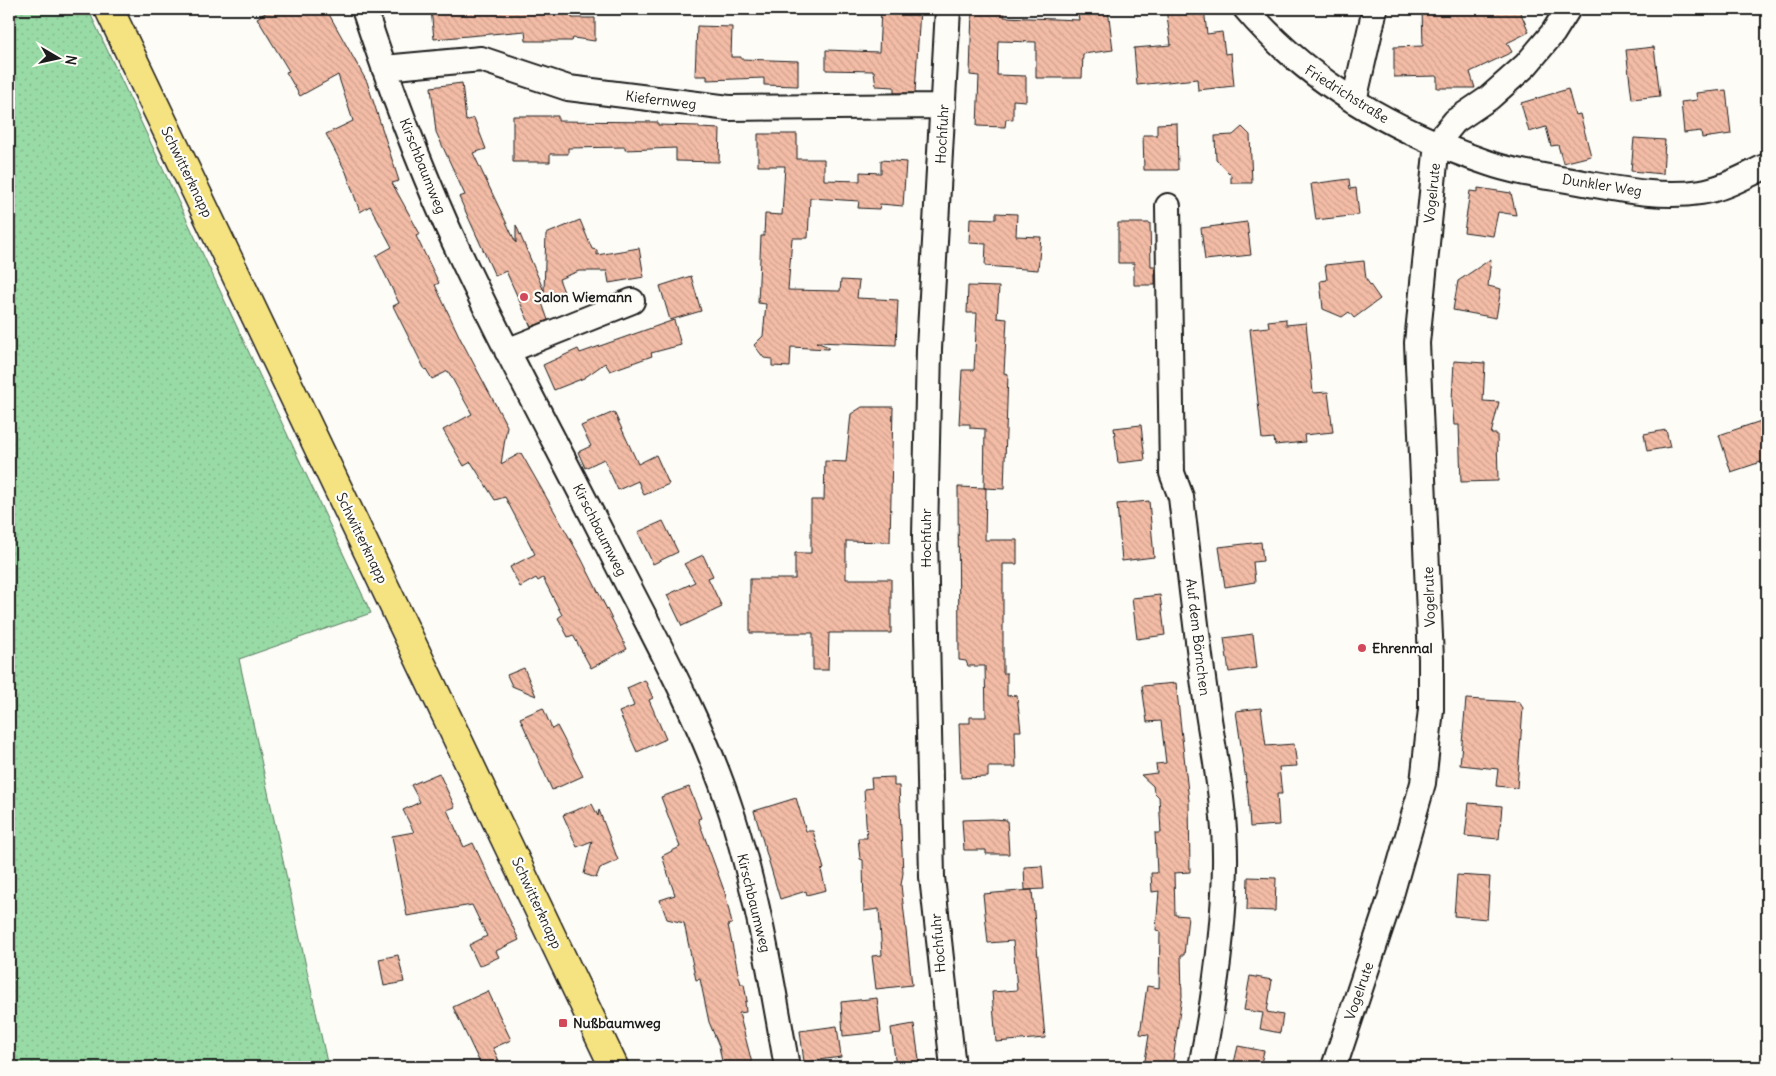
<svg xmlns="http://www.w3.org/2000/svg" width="1776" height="1076" viewBox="0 0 1776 1076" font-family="Delius,sans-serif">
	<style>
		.grass { fill: url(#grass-dots); stroke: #5a7c61 }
		.building { fill: url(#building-back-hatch); stroke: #1c1c1c }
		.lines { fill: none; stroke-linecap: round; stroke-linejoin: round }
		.street-casing { stroke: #1c1c1c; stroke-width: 28 }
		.primary-casing { stroke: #1c1c1c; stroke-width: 31 }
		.street { stroke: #fdfcf7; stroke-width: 24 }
		.primary { stroke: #f5e382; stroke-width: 28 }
		.poi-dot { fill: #d1495b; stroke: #fdfcf7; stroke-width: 2 }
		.labels { text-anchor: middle; stroke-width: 4.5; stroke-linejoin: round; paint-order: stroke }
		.street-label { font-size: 14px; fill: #1c1c1c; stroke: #fdfcf7 }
		.poi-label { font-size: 14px; font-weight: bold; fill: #1c1c1c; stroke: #fdfcf7; text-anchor: start }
	</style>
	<defs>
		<pattern id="grass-dots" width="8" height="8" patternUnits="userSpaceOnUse" patternTransform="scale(1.25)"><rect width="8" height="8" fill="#99dba6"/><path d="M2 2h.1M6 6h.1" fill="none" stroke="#83bb8e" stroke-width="1.8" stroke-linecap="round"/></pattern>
		<pattern id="building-back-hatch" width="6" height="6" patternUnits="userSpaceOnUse" patternTransform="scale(1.25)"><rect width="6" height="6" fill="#f3bca6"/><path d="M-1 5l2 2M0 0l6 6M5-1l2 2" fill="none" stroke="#d0a18e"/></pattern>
	</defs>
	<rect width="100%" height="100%" fill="#fdfcf7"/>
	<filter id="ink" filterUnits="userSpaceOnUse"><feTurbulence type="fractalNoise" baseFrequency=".02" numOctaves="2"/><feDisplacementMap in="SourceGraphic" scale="10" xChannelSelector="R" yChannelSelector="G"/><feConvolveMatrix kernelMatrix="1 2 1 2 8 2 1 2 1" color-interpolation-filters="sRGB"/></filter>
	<g filter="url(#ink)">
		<path class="grass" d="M 9,9 L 88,9 L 371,613 L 239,659 L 328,1067 L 9,1067 Z"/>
		<path class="building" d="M 272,9 L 326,9 L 367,82 L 399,181 L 392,183 L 420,234 L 416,236 L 439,283 L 435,285 L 460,338 L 507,426 L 501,464 L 521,453 L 581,558 L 627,649 L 591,668 L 573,635 L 568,637 L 558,618 L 562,615 L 543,578 L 538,581 L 536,578 L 520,587 L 510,567 L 535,554 L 505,497 L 495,500 L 471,462 L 464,466 L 443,430 L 472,414 L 448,371 L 432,379 L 426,369 L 425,370 L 393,306 L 399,303 L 376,256 L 392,247 L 370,206 L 360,212 L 346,172 L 326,134 L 353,121 L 338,75 L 300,96 L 286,72 L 289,71 L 257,18 Z
			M 431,9 L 572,9 L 572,18 L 595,18 L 595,41 L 573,38 L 572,41 L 526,41 L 525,31 L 434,39 Z
			M 881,9 L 920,9 L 915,93 L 894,93 L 894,87 L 876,86 L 874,71 L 826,70 L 826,50 L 879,52 Z
			M 972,9 L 1005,9 L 1004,17 L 1079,20 L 1077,9 L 1108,9 L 1113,50 L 1083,54 L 1082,78 L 1036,78 L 1036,42 L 998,41 L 997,75 L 1026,76 L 1026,101 L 1013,100 L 1013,120 L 1006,119 L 1005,127 L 977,126 L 979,76 L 970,75 Z
			M 1166,9 L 1204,9 L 1207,34 L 1222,32 L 1225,54 L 1231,53 L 1234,86 L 1198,90 L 1197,79 L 1137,85 L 1134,48 L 1171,45 Z
			M 1422,9 L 1519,9 L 1529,32 L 1507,43 L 1512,52 L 1470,72 L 1475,88 L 1437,88 L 1437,76 L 1394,77 L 1394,47 L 1423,46 Z
			M 697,26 L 732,27 L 731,57 L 741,57 L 741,59 L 798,61 L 798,86 L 764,85 L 764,78 L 707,80 L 707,76 L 695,76 Z
			M 1654,47 L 1660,96 L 1632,99 L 1626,50 Z
			M 462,83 L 466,121 L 474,118 L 486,149 L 473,153 L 516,243 L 516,225 L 544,291 L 546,234 L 580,220 L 592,249 L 597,250 L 597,255 L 639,248 L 644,277 L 609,283 L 607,271 L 579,271 L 559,279 L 565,295 L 542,303 L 548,320 L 531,327 L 506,271 L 495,276 L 459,197 L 465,195 L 436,132 L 431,87 Z
			M 1568,89 L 1575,115 L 1580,114 L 1591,156 L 1563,163 L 1558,145 L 1551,146 L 1546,127 L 1529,132 L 1521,103 Z
			M 1726,90 L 1731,134 L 1702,138 L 1701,131 L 1684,133 L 1681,102 L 1697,100 L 1696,93 Z
			M 513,116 L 558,116 L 558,121 L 658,122 L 658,125 L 699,126 L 699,128 L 720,129 L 719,162 L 676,161 L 676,148 L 625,150 L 625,147 L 568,148 L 568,154 L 550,154 L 550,162 L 513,162 Z
			M 1177,123 L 1178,170 L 1144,170 L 1143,135 L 1157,135 L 1157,124 Z
			M 1242,127 L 1250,135 L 1252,183 L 1231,183 L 1231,175 L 1216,160 L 1215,136 L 1233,135 Z
			M 758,134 L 797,134 L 797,159 L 824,159 L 824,180 L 860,181 L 860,172 L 881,173 L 881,160 L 906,162 L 903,206 L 880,204 L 879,209 L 858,208 L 859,201 L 810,198 L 808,238 L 792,238 L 788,290 L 840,291 L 841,280 L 859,281 L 857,298 L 898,300 L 896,345 L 816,342 L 829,347 L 828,349 L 791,347 L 790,367 L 772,366 L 772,359 L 764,358 L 754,345 L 763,336 L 766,304 L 758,303 L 761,236 L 764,236 L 765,214 L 782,215 L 785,166 L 758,166 Z
			M 1634,138 L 1665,140 L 1663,174 L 1631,171 Z
			M 1349,179 L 1350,189 L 1356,188 L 1359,215 L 1316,220 L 1311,184 Z
			M 1478,188 L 1511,193 L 1516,215 L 1498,212 L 1493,236 L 1464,232 L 1470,191 L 1478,192 Z
			M 996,213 L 1017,214 L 1016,236 L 1041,237 L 1038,270 L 985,266 L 986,244 L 969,243 L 970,218 L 996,219 Z
			M 1247,222 L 1251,255 L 1205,260 L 1201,228 Z
			M 1118,223 L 1150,223 L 1151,266 L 1155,266 L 1155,285 L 1134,285 L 1134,263 L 1118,263 Z
			M 1491,259 L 1488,286 L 1501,289 L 1496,318 L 1453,310 L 1458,281 Z
			M 1364,261 L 1366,279 L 1380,299 L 1354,318 L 1349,312 L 1342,317 L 1323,309 L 1320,281 L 1327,280 L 1325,265 Z
			M 691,276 L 701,311 L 670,320 L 660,286 Z
			M 968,286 L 999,287 L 997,318 L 1007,319 L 1004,373 L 1008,374 L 1004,489 L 984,488 L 985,429 L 970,428 L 970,424 L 959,424 L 962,370 L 974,370 L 977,313 L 967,313 Z
			M 1286,319 L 1286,325 L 1306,323 L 1313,393 L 1328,392 L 1333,432 L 1304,435 L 1305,442 L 1275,445 L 1274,438 L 1262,439 L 1250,329 L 1269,327 L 1268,321 Z
			M 674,320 L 681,345 L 651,353 L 652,356 L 610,371 L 605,363 L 584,378 L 554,390 L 543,365 L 578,349 L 580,353 Z
			M 1454,361 L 1485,363 L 1483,401 L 1499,402 L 1491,434 L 1497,434 L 1498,481 L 1461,482 L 1459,425 L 1454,425 L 1452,400 Z
			M 862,407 L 893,407 L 890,542 L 846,541 L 846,579 L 891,579 L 891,633 L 829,633 L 828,670 L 813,670 L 813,633 L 750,633 L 750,579 L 795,579 L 795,553 L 811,553 L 811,500 L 824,500 L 825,461 L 846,462 L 851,414 Z
			M 614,412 L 638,464 L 656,455 L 669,484 L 644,495 L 638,481 L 618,490 L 604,459 L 585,468 L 578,452 L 591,446 L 581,426 Z
			M 1767,419 L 1767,460 L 1731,472 L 1719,435 Z
			M 1141,425 L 1145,460 L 1118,463 L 1114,428 Z
			M 1666,430 L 1670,447 L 1647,451 L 1644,434 Z
			M 958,487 L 986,488 L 985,540 L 1017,540 L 1017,564 L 1003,564 L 1003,673 L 1007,673 L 1007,696 L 1017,695 L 1021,731 L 1015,731 L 1016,767 L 988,767 L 988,777 L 961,778 L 959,723 L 970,723 L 970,717 L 986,717 L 985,666 L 968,666 L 966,661 L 959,660 Z
			M 1149,501 L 1154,557 L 1122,561 L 1117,504 Z
			M 663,521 L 678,552 L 653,564 L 638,532 Z
			M 1261,542 L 1263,561 L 1253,562 L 1255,582 L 1225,587 L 1219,547 Z
			M 703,555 L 713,576 L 708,578 L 722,607 L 682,626 L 667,595 L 695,582 L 684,564 Z
			M 1160,595 L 1165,635 L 1137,639 L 1132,598 Z
			M 1253,634 L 1257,668 L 1229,672 L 1224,638 Z
			M 524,668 L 536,696 L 512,686 L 507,675 Z
			M 645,680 L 653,698 L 649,700 L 666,739 L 637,752 L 619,712 L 634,706 L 627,688 Z
			M 1176,683 L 1189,801 L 1190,872 L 1174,873 L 1175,915 L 1188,916 L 1184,955 L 1181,955 L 1182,996 L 1172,1067 L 1144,1067 L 1149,1035 L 1140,1034 L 1147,986 L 1159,988 L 1160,931 L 1156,930 L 1159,891 L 1152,892 L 1151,873 L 1157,873 L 1155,833 L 1161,833 L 1159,797 L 1154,792 L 1153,786 L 1141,775 L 1157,773 L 1156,764 L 1166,763 L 1161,721 L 1147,722 L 1142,686 Z
			M 1466,699 L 1519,702 L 1523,708 L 1517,788 L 1496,786 L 1498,769 L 1460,765 Z
			M 543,708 L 552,729 L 557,726 L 583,776 L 552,790 L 520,718 Z
			M 1261,708 L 1266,746 L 1294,744 L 1297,766 L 1279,767 L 1282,794 L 1277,794 L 1279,825 L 1250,827 L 1248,794 L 1236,711 Z
			M 439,773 L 455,807 L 447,810 L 464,847 L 473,843 L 519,940 L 496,951 L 499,957 L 479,966 L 469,945 L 487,936 L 472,905 L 407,916 L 392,836 L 414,832 L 403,810 L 420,802 L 411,785 Z
			M 894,777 L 894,786 L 899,786 L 903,873 L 901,885 L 912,985 L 876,989 L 872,956 L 882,955 L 879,909 L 864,911 L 863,860 L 860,859 L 858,838 L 867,838 L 864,789 L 872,788 L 871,778 Z
			M 689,787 L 701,818 L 698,819 L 725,893 L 732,924 L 728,925 L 739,977 L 741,984 L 744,984 L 747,1001 L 745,1002 L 746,1012 L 739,1013 L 753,1067 L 723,1067 L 719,1046 L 709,1022 L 700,979 L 696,980 L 684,923 L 667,919 L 660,900 L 675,895 L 662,856 L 680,847 L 661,797 Z
			M 796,798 L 806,831 L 813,831 L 824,869 L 821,870 L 826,890 L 807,895 L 806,891 L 780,899 L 754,811 Z
			M 1469,803 L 1502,806 L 1499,839 L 1465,836 Z
			M 592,804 L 598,816 L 599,810 L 618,860 L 600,868 L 596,878 L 584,874 L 592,841 L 577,847 L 563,815 Z
			M 992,819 L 1007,820 L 1009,854 L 986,854 L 986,850 L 964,850 L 962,820 Z
			M 1042,866 L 1044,889 L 1025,890 L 1024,867 Z
			M 1457,875 L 1490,877 L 1487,919 L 1454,916 Z
			M 1248,877 L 1276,878 L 1275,911 L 1247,910 Z
			M 1032,890 L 1045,1038 L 996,1042 L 992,992 L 1017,990 L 1013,941 L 988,943 L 983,894 Z
			M 398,955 L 404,982 L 384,986 L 379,959 Z
			M 1250,976 L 1272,980 L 1267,1012 L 1283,1015 L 1280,1033 L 1260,1029 L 1263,1013 L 1244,1010 Z
			M 488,991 L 511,1040 L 493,1048 L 502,1067 L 482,1067 L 453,1007 Z
			M 877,998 L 881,1032 L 843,1036 L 841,1002 Z
			M 914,1024 L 920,1067 L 896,1067 L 891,1028 Z
			M 837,1026 L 841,1057 L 804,1062 L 800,1031 Z
			M 1238,1046 L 1264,1051 L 1260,1067 L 1233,1067 Z"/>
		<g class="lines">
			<defs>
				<path id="street" d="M 364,9 C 388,81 415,154 446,224 C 494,330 551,433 604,538 C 649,628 701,717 732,814 C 758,896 772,982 787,1067
					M 948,9 L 929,349 L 925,536 L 932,877 L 953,1067
					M 1246,9 C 1309,83 1396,132 1488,163 C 1519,174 1553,177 1584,183 C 1623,190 1662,198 1701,192 C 1723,189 1747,175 1767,166
					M 384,68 L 481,59 L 568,88 L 729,108 L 943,106
					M 1354,101 L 1375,9
					M 1437,143 L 1455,121 L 1489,98 L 1526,65 L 1553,33 L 1568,9
					M 1168,206 L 1172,473 L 1181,497 C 1189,564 1196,632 1206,700 C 1214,754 1226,810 1225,865 C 1224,933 1214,1001 1201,1067
					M 507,351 L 632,301
					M 1334,1067 L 1389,902 L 1423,783 L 1431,709 L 1431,659 L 1417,343 L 1437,143"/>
				<path id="primary" d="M 109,9 L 614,1067"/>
			</defs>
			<use href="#street" class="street-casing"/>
			<use href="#primary" class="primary-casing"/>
			<use href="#street" class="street"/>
			<use href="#primary" class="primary"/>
		</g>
	</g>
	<g class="poi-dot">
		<circle cx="524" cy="297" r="5"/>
		<circle cx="1362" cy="648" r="5"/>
		<rect x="558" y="1018" width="10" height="10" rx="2.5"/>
	</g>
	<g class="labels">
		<g class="street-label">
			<text transform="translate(1347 94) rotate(32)" y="5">Friedrichstraße</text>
			<text transform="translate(661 100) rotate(7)" y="5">Kiefernweg</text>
			<text transform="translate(942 134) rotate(-87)" y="5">Hochfuhr</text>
			<text transform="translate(423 166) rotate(68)" y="5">Kirschbaumweg</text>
			<text transform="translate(187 172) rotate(64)" y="5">Schwitterknapp</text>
			<text transform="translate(1602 185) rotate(9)" y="5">Dunkler Weg</text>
			<text transform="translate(1432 193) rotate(-84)" y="5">Vogelrute</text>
			<text transform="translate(600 530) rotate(63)" y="5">Kirschbaumweg</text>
			<text transform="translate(362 538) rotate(64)" y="5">Schwitterknapp</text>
			<text transform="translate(926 538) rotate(-90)" y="5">Hochfuhr</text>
			<text transform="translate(1429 597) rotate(-92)" y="5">Vogelrute</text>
			<text transform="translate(1198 637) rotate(83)" y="5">Auf dem Börnchen</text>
			<text transform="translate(537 903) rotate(65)" y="5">Schwitterknapp</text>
			<text transform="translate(754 903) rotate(76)" y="5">Kirschbaumweg</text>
			<text transform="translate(938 943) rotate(-95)" y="5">Hochfuhr</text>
			<text transform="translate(1359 991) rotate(-71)" y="5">Vogelrute</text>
		</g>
		<g class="poi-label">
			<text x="534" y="302">Salon Wiemann</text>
			<text x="1372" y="653">Ehrenmal</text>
			<text x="573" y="1028">Nußbaumweg</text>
		</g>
	</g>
	<rect width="1776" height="1076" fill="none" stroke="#fdfcf7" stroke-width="30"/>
	<rect x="15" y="15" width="1746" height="1046" fill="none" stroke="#1c1c1c" stroke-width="2" filter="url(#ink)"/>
	<g transform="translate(58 58) rotate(99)" stroke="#fdfcf7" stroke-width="4" paint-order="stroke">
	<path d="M0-4L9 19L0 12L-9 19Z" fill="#1c1c1c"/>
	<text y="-8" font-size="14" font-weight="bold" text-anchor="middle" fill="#1c1c1c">N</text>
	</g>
</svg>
